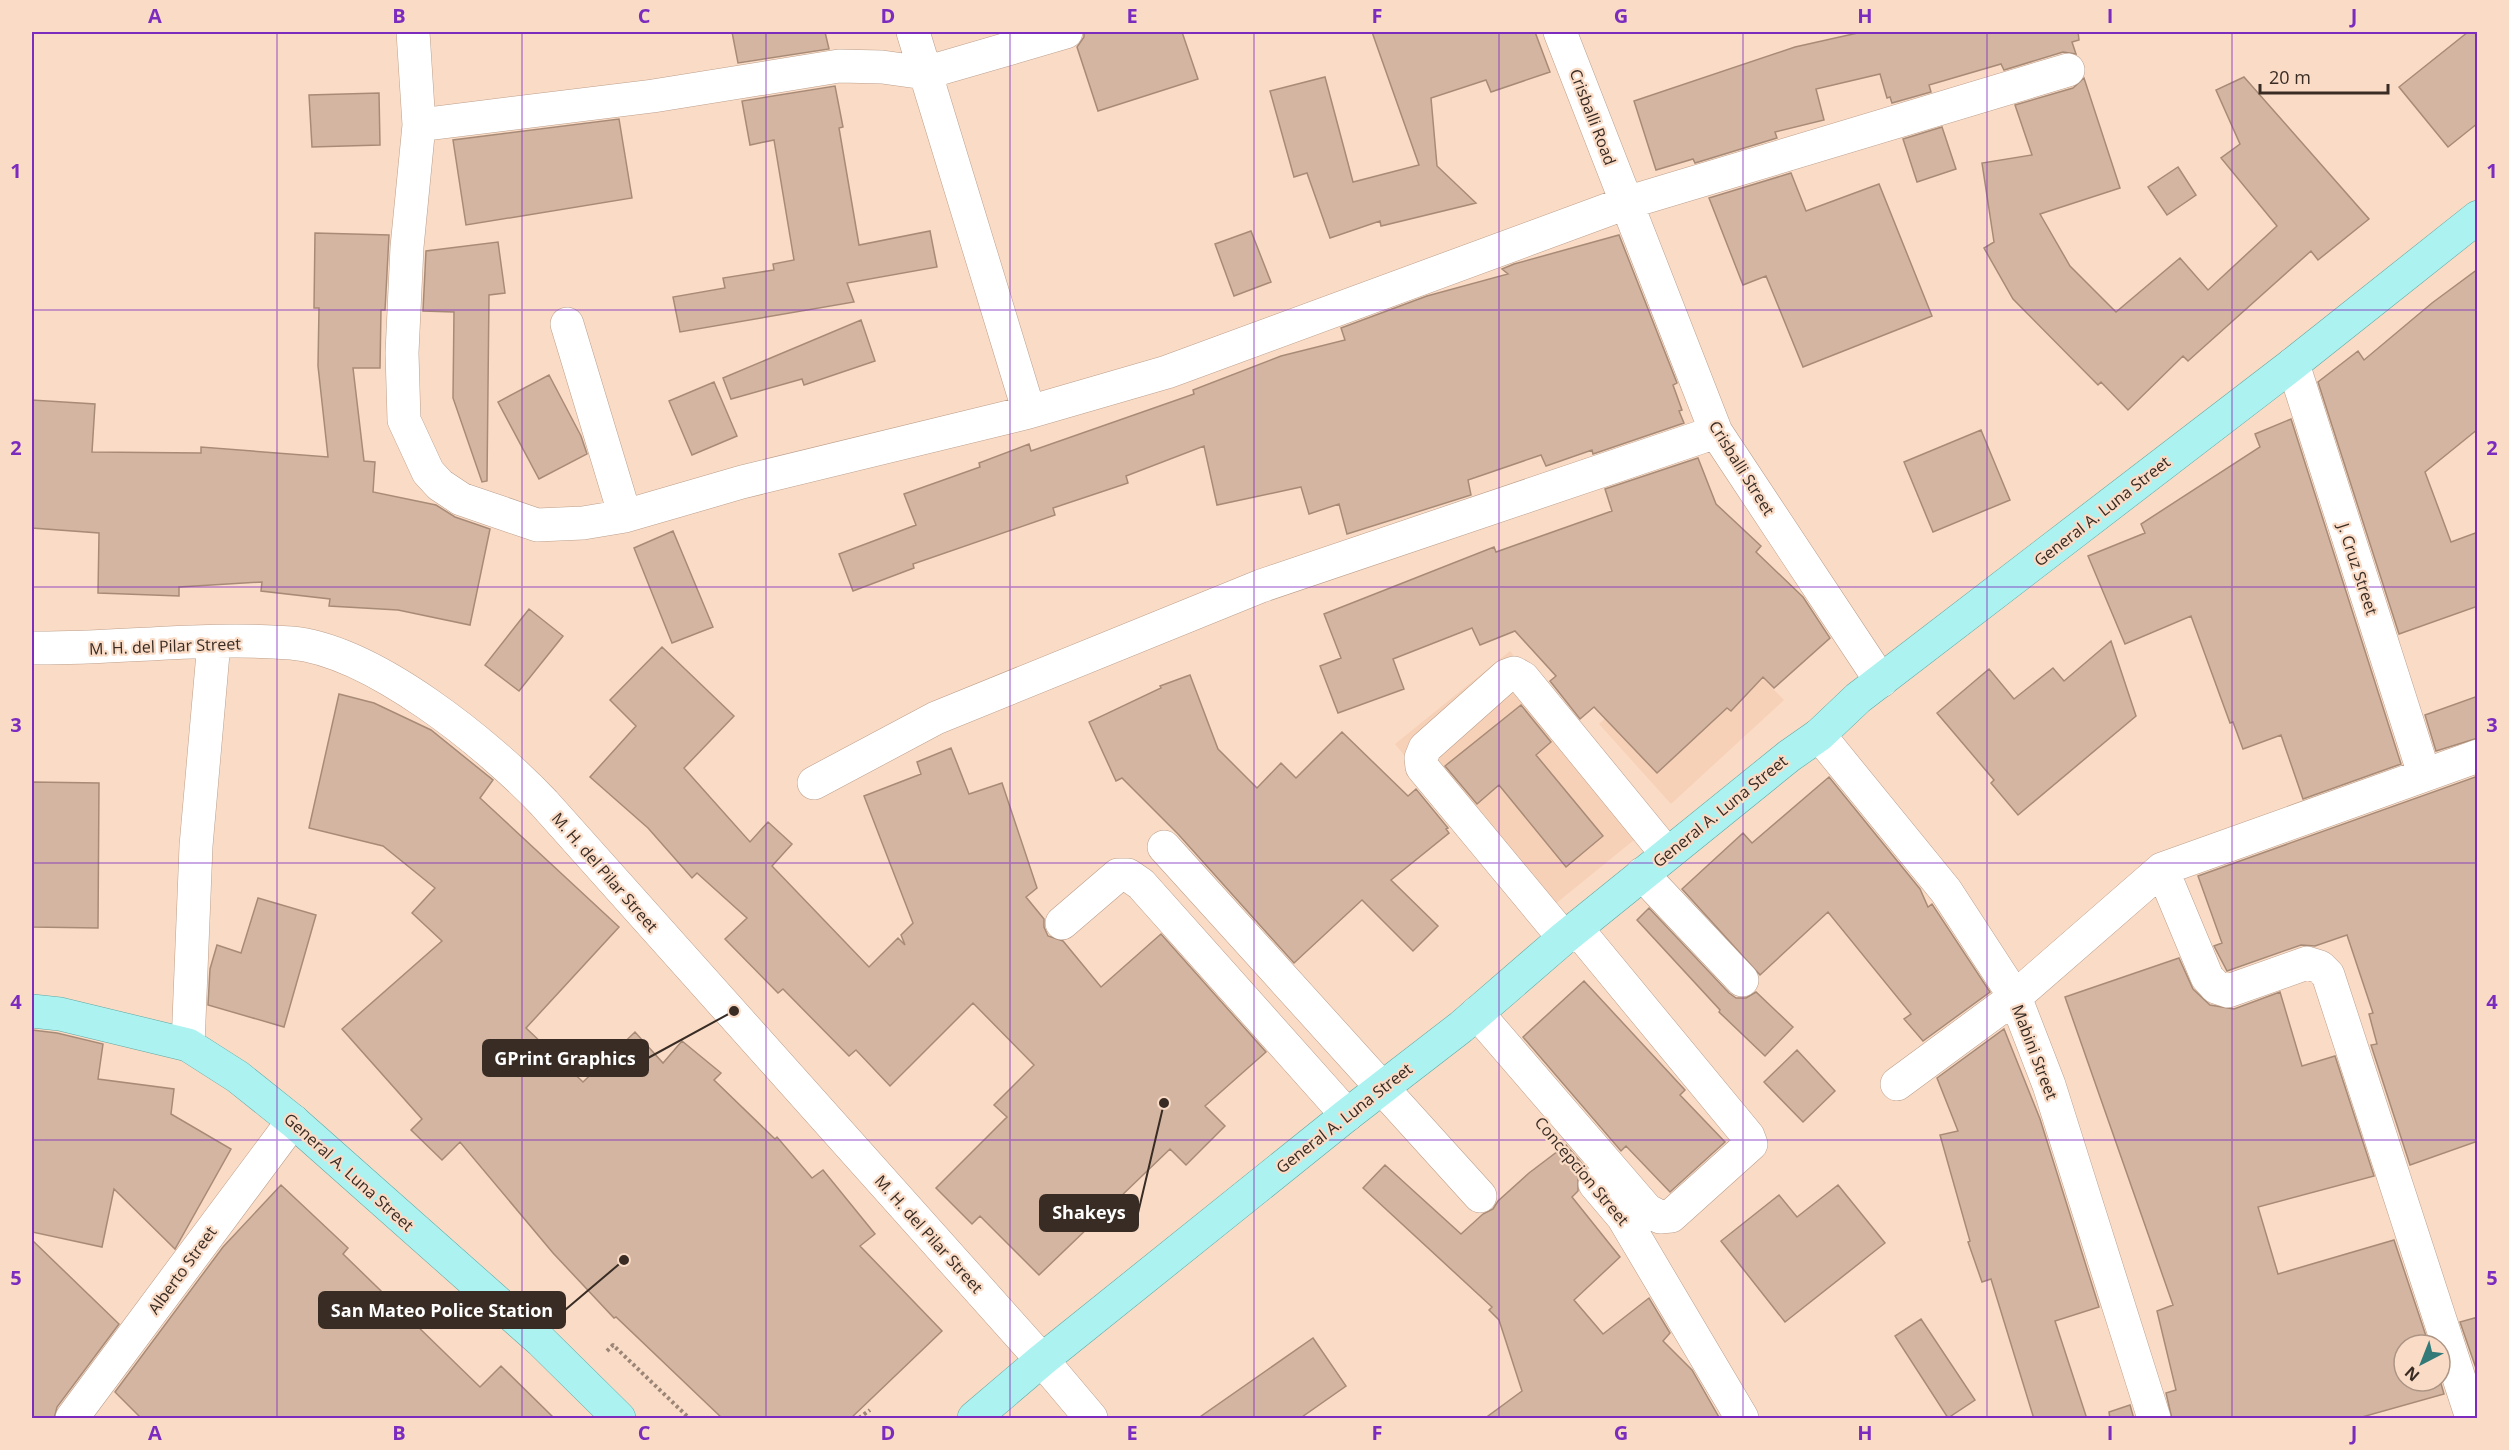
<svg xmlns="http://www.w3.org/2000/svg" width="2509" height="1450" viewBox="0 0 2509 1450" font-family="'Open Sans',sans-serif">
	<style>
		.built { fill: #f7d1b7 }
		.building { fill: #d4b5a1; stroke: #a88b77; stroke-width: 1.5 }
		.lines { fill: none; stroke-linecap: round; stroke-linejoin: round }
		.minor-casing { stroke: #bc9f8b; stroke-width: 34 }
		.major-casing { stroke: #60a7a2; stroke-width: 34 }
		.path { stroke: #9a8576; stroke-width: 4; stroke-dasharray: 3 3; stroke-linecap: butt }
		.minor { stroke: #fff; stroke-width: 33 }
		.major { stroke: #acf2f0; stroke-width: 33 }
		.grid { fill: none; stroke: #7b2cbf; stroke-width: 1.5; stroke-opacity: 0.55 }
		.labels { text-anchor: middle; stroke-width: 4.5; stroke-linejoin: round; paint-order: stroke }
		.street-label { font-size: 16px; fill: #382c24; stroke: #fadbc6 }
		.leader { fill: none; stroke: #382c24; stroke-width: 2 }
		.callout-dot { fill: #382c24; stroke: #fadbc6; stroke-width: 2 }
		.callout { fill: #382c24; stroke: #382c24; stroke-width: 2 }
		.callout-label { font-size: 18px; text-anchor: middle; font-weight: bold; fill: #fff }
		.neatline { fill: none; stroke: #7b2cbf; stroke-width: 2 }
		.grid-label { font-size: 20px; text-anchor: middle; font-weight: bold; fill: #7b2cbf }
	</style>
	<rect width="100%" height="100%" fill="#fadbc6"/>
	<path class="built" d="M 1709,623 L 1784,700 L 1671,804 L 1599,724 Z
		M 1510,651 L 1579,735 L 1639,836 L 1538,918 L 1395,744 Z"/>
	<path class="building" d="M 732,32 L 825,32 L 829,49 L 738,63 Z
		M 1084,32 L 1182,32 L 1198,79 L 1098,111 L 1077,47 L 1084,37 Z
		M 1372,32 L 1535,32 L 1550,72 L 1491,92 L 1486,80 L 1431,98 L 1437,166 L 1476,203 L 1381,226 L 1380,221 L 1330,238 L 1307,173 L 1294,177 L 1270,91 L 1325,77 L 1353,182 L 1419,165 Z
		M 1862,32 L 2078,32 L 2079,40 L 2072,42 L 2076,54 L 2063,52 L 2004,70 L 2001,64 L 1929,85 L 1931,92 L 1892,103 L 1890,97 L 1887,98 L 1880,74 L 1816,89 L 1824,120 L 1775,132 L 1777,138 L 1695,163 L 1693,159 L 1656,170 L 1634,101 L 1795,47 Z
		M 2468,32 L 2478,32 L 2478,123 L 2448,147 L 2399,87 Z
		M 2244,77 L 2369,219 L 2318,260 L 2311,251 L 2188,361 L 2183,356 L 2128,410 L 2101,382 L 2098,385 L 2013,299 L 1984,248 L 1994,242 L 1982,163 L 2032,155 L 2015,105 L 2073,88 L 2084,78 L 2120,188 L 2040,214 L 2070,266 L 2116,312 L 2180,258 L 2208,290 L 2277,226 L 2221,158 L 2240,144 L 2216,90 Z
		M 835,86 L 843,127 L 839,128 L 859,245 L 930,231 L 937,267 L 847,283 L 854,302 L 680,332 L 673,297 L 725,288 L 723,278 L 774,270 L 773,264 L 794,260 L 774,140 L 750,145 L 742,101 Z
		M 379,93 L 380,145 L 312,147 L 309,95 Z
		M 619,119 L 632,198 L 466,225 L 453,140 Z
		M 1942,127 L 1956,169 L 1917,182 L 1903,139 Z
		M 2178,167 L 2196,195 L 2167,215 L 2148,187 Z
		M 1791,173 L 1806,211 L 1879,184 L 1932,316 L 1803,367 L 1766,276 L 1743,285 L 1709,198 Z
		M 1251,231 L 1271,282 L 1234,296 L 1215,244 Z
		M 315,233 L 389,235 L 385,310 L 381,310 L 380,368 L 353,368 L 364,461 L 375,462 L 373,492 L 436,505 L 455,517 L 490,529 L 470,625 L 398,610 L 329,606 L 330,599 L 261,591 L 262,582 L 179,587 L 179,596 L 98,593 L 99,533 L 32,528 L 32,400 L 95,404 L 92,452 L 201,453 L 201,447 L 328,457 L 318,366 L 319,308 L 314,308 Z
		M 1619,235 L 1677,383 L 1673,385 L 1682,410 L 1679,411 L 1684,423 L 1593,454 L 1592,450 L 1546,466 L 1541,455 L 1468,480 L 1471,495 L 1347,534 L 1339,504 L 1309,514 L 1301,487 L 1217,505 L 1204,446 L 1126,476 L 1128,483 L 1053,508 L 1055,515 L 913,564 L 914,568 L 853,591 L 839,554 L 916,525 L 904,494 L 980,467 L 979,463 L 1029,444 L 1031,451 L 1194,394 L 1193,390 L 1281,356 L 1345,340 L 1341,328 L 1427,296 L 1508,274 L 1502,269 L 1514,264 Z
		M 498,242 L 505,293 L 489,295 L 487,481 L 482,482 L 453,398 L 454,312 L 423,311 L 426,251 Z
		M 2478,269 L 2478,429 L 2425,472 L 2451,542 L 2478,532 L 2478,606 L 2399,634 L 2318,382 L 2358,351 L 2364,360 L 2432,303 Z
		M 861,320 L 875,361 L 804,385 L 802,379 L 731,399 L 723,378 Z
		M 549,375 L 581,436 L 587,454 L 539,479 L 498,402 Z
		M 714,382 L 737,436 L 692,455 L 669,401 Z
		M 2291,419 L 2401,764 L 2303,799 L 2281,735 L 2243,749 L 2233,722 L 2230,723 L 2191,616 L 2125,644 L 2088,556 L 2145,533 L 2141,524 L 2260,447 L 2255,434 Z
		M 1981,430 L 2010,500 L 1933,532 L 1904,462 Z
		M 1698,458 L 1716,504 L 1761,546 L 1756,552 L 1803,597 L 1830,638 L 1774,688 L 1763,677 L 1731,711 L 1727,708 L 1657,773 L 1594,707 L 1580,719 L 1550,681 L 1556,676 L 1515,631 L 1480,645 L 1472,628 L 1393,659 L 1404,689 L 1338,713 L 1320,666 L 1341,658 L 1324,614 L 1494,547 L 1496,552 L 1612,511 L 1605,489 Z
		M 673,531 L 713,627 L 672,643 L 634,548 Z
		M 529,609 L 563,636 L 519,691 L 485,665 Z
		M 2111,641 L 2136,716 L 2018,815 L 1991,783 L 1994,780 L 1937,713 L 1989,669 L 2014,699 L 2053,668 L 2064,681 Z
		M 662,647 L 734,716 L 684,768 L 750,842 L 768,822 L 792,844 L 772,866 L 869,967 L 898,938 L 905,945 L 901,935 L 913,923 L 864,796 L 921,774 L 917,762 L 951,748 L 969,794 L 1002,783 L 1037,888 L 1026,897 L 1044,919 L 1044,927 L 1048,936 L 1063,941 L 1101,987 L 1161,934 L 1266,1052 L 1205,1106 L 1225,1126 L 1186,1165 L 1170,1149 L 1039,1275 L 980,1216 L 972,1224 L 936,1188 L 1007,1117 L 994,1105 L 1034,1065 L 973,1003 L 890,1086 L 856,1050 L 849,1056 L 783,989 L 778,993 L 725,939 L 747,918 L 697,873 L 692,878 L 648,828 L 590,777 L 636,726 L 610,700 Z
		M 1190,675 L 1218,749 L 1257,788 L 1281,763 L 1296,778 L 1342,732 L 1408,796 L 1416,789 L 1448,828 L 1446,829 L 1449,833 L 1391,880 L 1438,926 L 1413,951 L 1362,900 L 1294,963 L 1178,834 L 1122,778 L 1116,781 L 1089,722 L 1161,688 L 1160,686 Z
		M 339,694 L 374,703 L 431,730 L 493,780 L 480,798 L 619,927 L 526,1028 L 583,1082 L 635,1032 L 663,1063 L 682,1041 L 721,1073 L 714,1080 L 775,1139 L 777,1137 L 812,1178 L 823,1170 L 875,1234 L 860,1246 L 942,1331 L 850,1419 L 723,1419 L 616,1317 L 614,1318 L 553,1253 L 460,1142 L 442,1160 L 411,1130 L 422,1119 L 342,1029 L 442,941 L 412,913 L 435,888 L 383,846 L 309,828 Z
		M 2478,696 L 2478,738 L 2436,751 L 2425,715 Z
		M 1521,705 L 1551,742 L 1536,755 L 1603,836 L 1566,867 L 1499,785 L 1477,804 L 1445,766 Z
		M 2478,776 L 2478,1141 L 2410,1165 L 2371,1045 L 2377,1044 L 2369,1014 L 2373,1013 L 2347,935 L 2315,946 L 2301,945 L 2227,971 L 2214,946 L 2222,943 L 2198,876 Z
		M 1829,777 L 1920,889 L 1928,907 L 1932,904 L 1990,992 L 1923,1041 L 1904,1019 L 1911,1014 L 1828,912 L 1760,975 L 1682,889 L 1743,833 L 1752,843 Z
		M 32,782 L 99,783 L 98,928 L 32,927 Z
		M 258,898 L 316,915 L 284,1027 L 208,1005 L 210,969 L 217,945 L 241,953 Z
		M 1649,908 L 1729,993 L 1736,998 L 1746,998 L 1756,992 L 1793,1027 L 1765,1056 L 1719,1012 L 1720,1010 L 1637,920 Z
		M 2179,958 L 2193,989 L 2210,1005 L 2234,1009 L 2280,992 L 2302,1066 L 2335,1056 L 2374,1176 L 2258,1207 L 2278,1274 L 2394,1240 L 2429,1345 L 2404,1345 L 2404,1381 L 2440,1380 L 2444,1394 L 2355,1419 L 2172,1419 L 2166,1393 L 2176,1390 L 2157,1311 L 2173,1305 L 2065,997 Z
		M 1584,981 L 1685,1090 L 1680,1095 L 1725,1142 L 1670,1192 L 1626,1146 L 1621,1151 L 1523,1037 Z
		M 2004,1029 L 2040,1119 L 2099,1307 L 2055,1321 L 2087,1419 L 2034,1419 L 1991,1279 L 1982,1282 L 1968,1242 L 1970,1241 L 1940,1135 L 1958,1131 L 1937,1078 Z
		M 32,1030 L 57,1033 L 103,1044 L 98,1079 L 174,1089 L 171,1114 L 231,1149 L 175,1249 L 114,1189 L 102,1247 L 32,1232 Z
		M 1797,1050 L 1835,1091 L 1803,1122 L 1764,1082 Z
		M 1566,1145 L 1586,1168 L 1578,1177 L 1578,1191 L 1572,1197 L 1620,1257 L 1574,1300 L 1603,1334 L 1649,1298 L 1670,1333 L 1663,1341 L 1692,1370 L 1720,1419 L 1484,1419 L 1522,1391 L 1499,1320 L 1489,1310 L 1492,1307 L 1363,1188 L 1385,1165 L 1461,1234 L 1483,1214 L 1493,1209 L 1498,1201 L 1529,1173 Z
		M 281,1185 L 348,1248 L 343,1254 L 480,1387 L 501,1366 L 555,1419 L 142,1419 L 115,1392 L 223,1247 Z
		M 1838,1185 L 1885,1243 L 1785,1322 L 1721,1241 L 1779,1195 L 1797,1217 Z
		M 32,1240 L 119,1324 L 57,1407 L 54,1419 L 32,1419 Z
		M 2478,1317 L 2478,1374 L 2460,1322 Z
		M 1921,1319 L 1975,1400 L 1948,1418 L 1895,1336 Z
		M 1313,1338 L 1346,1386 L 1299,1419 L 1197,1419 Z
		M 2130,1405 L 2134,1419 L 2110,1419 L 2109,1412 Z"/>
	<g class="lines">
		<defs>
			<path id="minor" d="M 413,32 L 419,125 L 407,247 L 402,353 L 404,420 L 428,472 L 440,485 L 461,499 L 537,525 L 583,523 L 625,516 L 742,482 L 1029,412 L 1167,372 L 1626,203 L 2068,70
				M 913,32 L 1029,412
				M 1560,32 L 1716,432 L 1881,681
				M 419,125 L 653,96 L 839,66 L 882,67 L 925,73 L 1066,32
				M 567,324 L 625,516
				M 2293,364 L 2424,774
				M 32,648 C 118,649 205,636 291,643 C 373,650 489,745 544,803 L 1042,1360 L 1091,1418
				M 1819,735 L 1946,891 L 2015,997 L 2049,1085 L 2154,1418
				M 814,783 L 936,718 L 1261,586 L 1716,432
				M 1164,847 L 1480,1196
				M 2162,869 L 2207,977 L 2216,987 L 2228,991 L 2307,963 L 2320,967 L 2328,975 L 2472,1418
				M 1642,874 L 1742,980
				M 1062,923 L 1118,875 L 1128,875 L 1141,884 L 1347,1115
				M 1564,938 L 1422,767 L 1421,758 L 1425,748 L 1506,676 L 1514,673 L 1523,678 L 1667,854
				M 1477,1013 L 1647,1210 L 1660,1217 L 1671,1216 L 1751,1144 L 1748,1136 L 1577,929
				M 188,1045 L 196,846 L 214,642
				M 1897,1084 L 2015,997 L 2162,869 L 2478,756
				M 1595,1184 L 1623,1217 L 1742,1418
				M 72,1418 L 293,1121"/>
			<path id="major" d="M 32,1011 L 60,1014 L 188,1045 L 238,1077 L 293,1121 L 541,1341 L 619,1418
				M 974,1418 L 1042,1360 L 1347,1115 L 1461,1027 L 1564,938 L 1789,756 L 1819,735 L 1858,698 L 2293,364 L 2478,217"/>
		</defs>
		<use href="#minor" class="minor-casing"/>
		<use href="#major" class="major-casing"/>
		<path class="path" d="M 607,1351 L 613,1345 L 689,1418
			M 859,1418 L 870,1410"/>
		<use href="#minor" class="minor"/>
		<use href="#major" class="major"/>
	</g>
	<path class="grid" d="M 277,32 L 277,1418M 522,32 L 522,1418M 766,32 L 766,1418M 1010,32 L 1010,1418M 1254,32 L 1254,1418M 1499,32 L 1499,1418M 1743,32 L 1743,1418M 1987,32 L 1987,1418M 2232,32 L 2232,1418M 32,310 L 2478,310M 32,587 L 2478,587M 32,863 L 2478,863M 32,1140 L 2478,1140"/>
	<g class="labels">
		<g class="street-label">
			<text transform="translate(1593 117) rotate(69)" y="6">Crisballi Road</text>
			<text transform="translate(1742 468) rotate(58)" y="6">Crisballi Street</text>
			<text transform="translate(2102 511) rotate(-38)" y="6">General A. Luna Street</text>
			<text transform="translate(2358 569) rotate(72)" y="6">J. Cruz Street</text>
			<text transform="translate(165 646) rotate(-2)" y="6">M. H. del Pilar Street</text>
			<text transform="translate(1720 811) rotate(-39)" y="6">General A. Luna Street</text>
			<text transform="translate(605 872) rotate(49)" y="6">M. H. del Pilar Street</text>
			<text transform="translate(2035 1052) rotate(69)" y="6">Mabini Street</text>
			<text transform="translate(1344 1118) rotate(-38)" y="6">General A. Luna Street</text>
			<text transform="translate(1582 1171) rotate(50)" y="6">Concepcion Street</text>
			<text transform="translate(349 1172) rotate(42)" y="6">General A. Luna Street</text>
			<text transform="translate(929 1234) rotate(48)" y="6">M. H. del Pilar Street</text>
			<text transform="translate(182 1270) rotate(-54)" y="6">Alberto Street</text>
		</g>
	</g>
	<path class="leader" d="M734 1011L648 1058M1164 1103L1138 1213M624 1260L565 1310"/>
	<g class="callout-dot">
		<circle cx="734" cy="1011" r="6"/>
		<circle cx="1164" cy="1103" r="6"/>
		<circle cx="624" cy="1260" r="6"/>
	</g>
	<g class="callout">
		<rect x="483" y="1040" width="165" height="36" rx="6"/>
		<rect x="1040" y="1195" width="98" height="36" rx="6"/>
		<rect x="319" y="1292" width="246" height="36" rx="6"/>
	</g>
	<g class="callout-label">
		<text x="565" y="1065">GPrint Graphics</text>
		<text x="1089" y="1219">Shakeys</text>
		<text x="442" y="1317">San Mateo Police Station</text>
	</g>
	<rect width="2509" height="1450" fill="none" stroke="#fadbc6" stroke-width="66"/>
	<g transform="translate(2422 1363) rotate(222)"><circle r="28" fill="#fadbc6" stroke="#ac9585" stroke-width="1.5"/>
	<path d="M0-4.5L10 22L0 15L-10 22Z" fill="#317a78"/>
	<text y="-9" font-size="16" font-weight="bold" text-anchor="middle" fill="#382c24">N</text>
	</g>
	<path d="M2260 84v9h128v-9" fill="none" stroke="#382c24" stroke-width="3"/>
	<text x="2269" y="84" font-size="18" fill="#382c24" stroke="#fadbc6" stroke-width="4.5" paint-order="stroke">20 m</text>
	<rect x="33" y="33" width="2443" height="1384" class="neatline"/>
	<g class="grid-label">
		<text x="155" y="23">A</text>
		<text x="399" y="23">B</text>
		<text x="644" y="23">C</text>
		<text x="888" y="23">D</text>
		<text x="1132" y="23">E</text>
		<text x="1377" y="23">F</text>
		<text x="1621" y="23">G</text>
		<text x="1865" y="23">H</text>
		<text x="2110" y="23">I</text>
		<text x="2354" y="23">J</text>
		<text x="16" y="178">1</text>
		<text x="2492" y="178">1</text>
		<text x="16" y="455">2</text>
		<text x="2492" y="455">2</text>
		<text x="16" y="732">3</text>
		<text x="2492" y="732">3</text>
		<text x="16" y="1009">4</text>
		<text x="2492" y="1009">4</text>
		<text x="16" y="1285">5</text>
		<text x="2492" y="1285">5</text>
		<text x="155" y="1440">A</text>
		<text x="399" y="1440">B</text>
		<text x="644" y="1440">C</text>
		<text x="888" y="1440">D</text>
		<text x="1132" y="1440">E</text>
		<text x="1377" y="1440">F</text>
		<text x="1621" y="1440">G</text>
		<text x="1865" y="1440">H</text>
		<text x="2110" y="1440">I</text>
		<text x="2354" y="1440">J</text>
	</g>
</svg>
